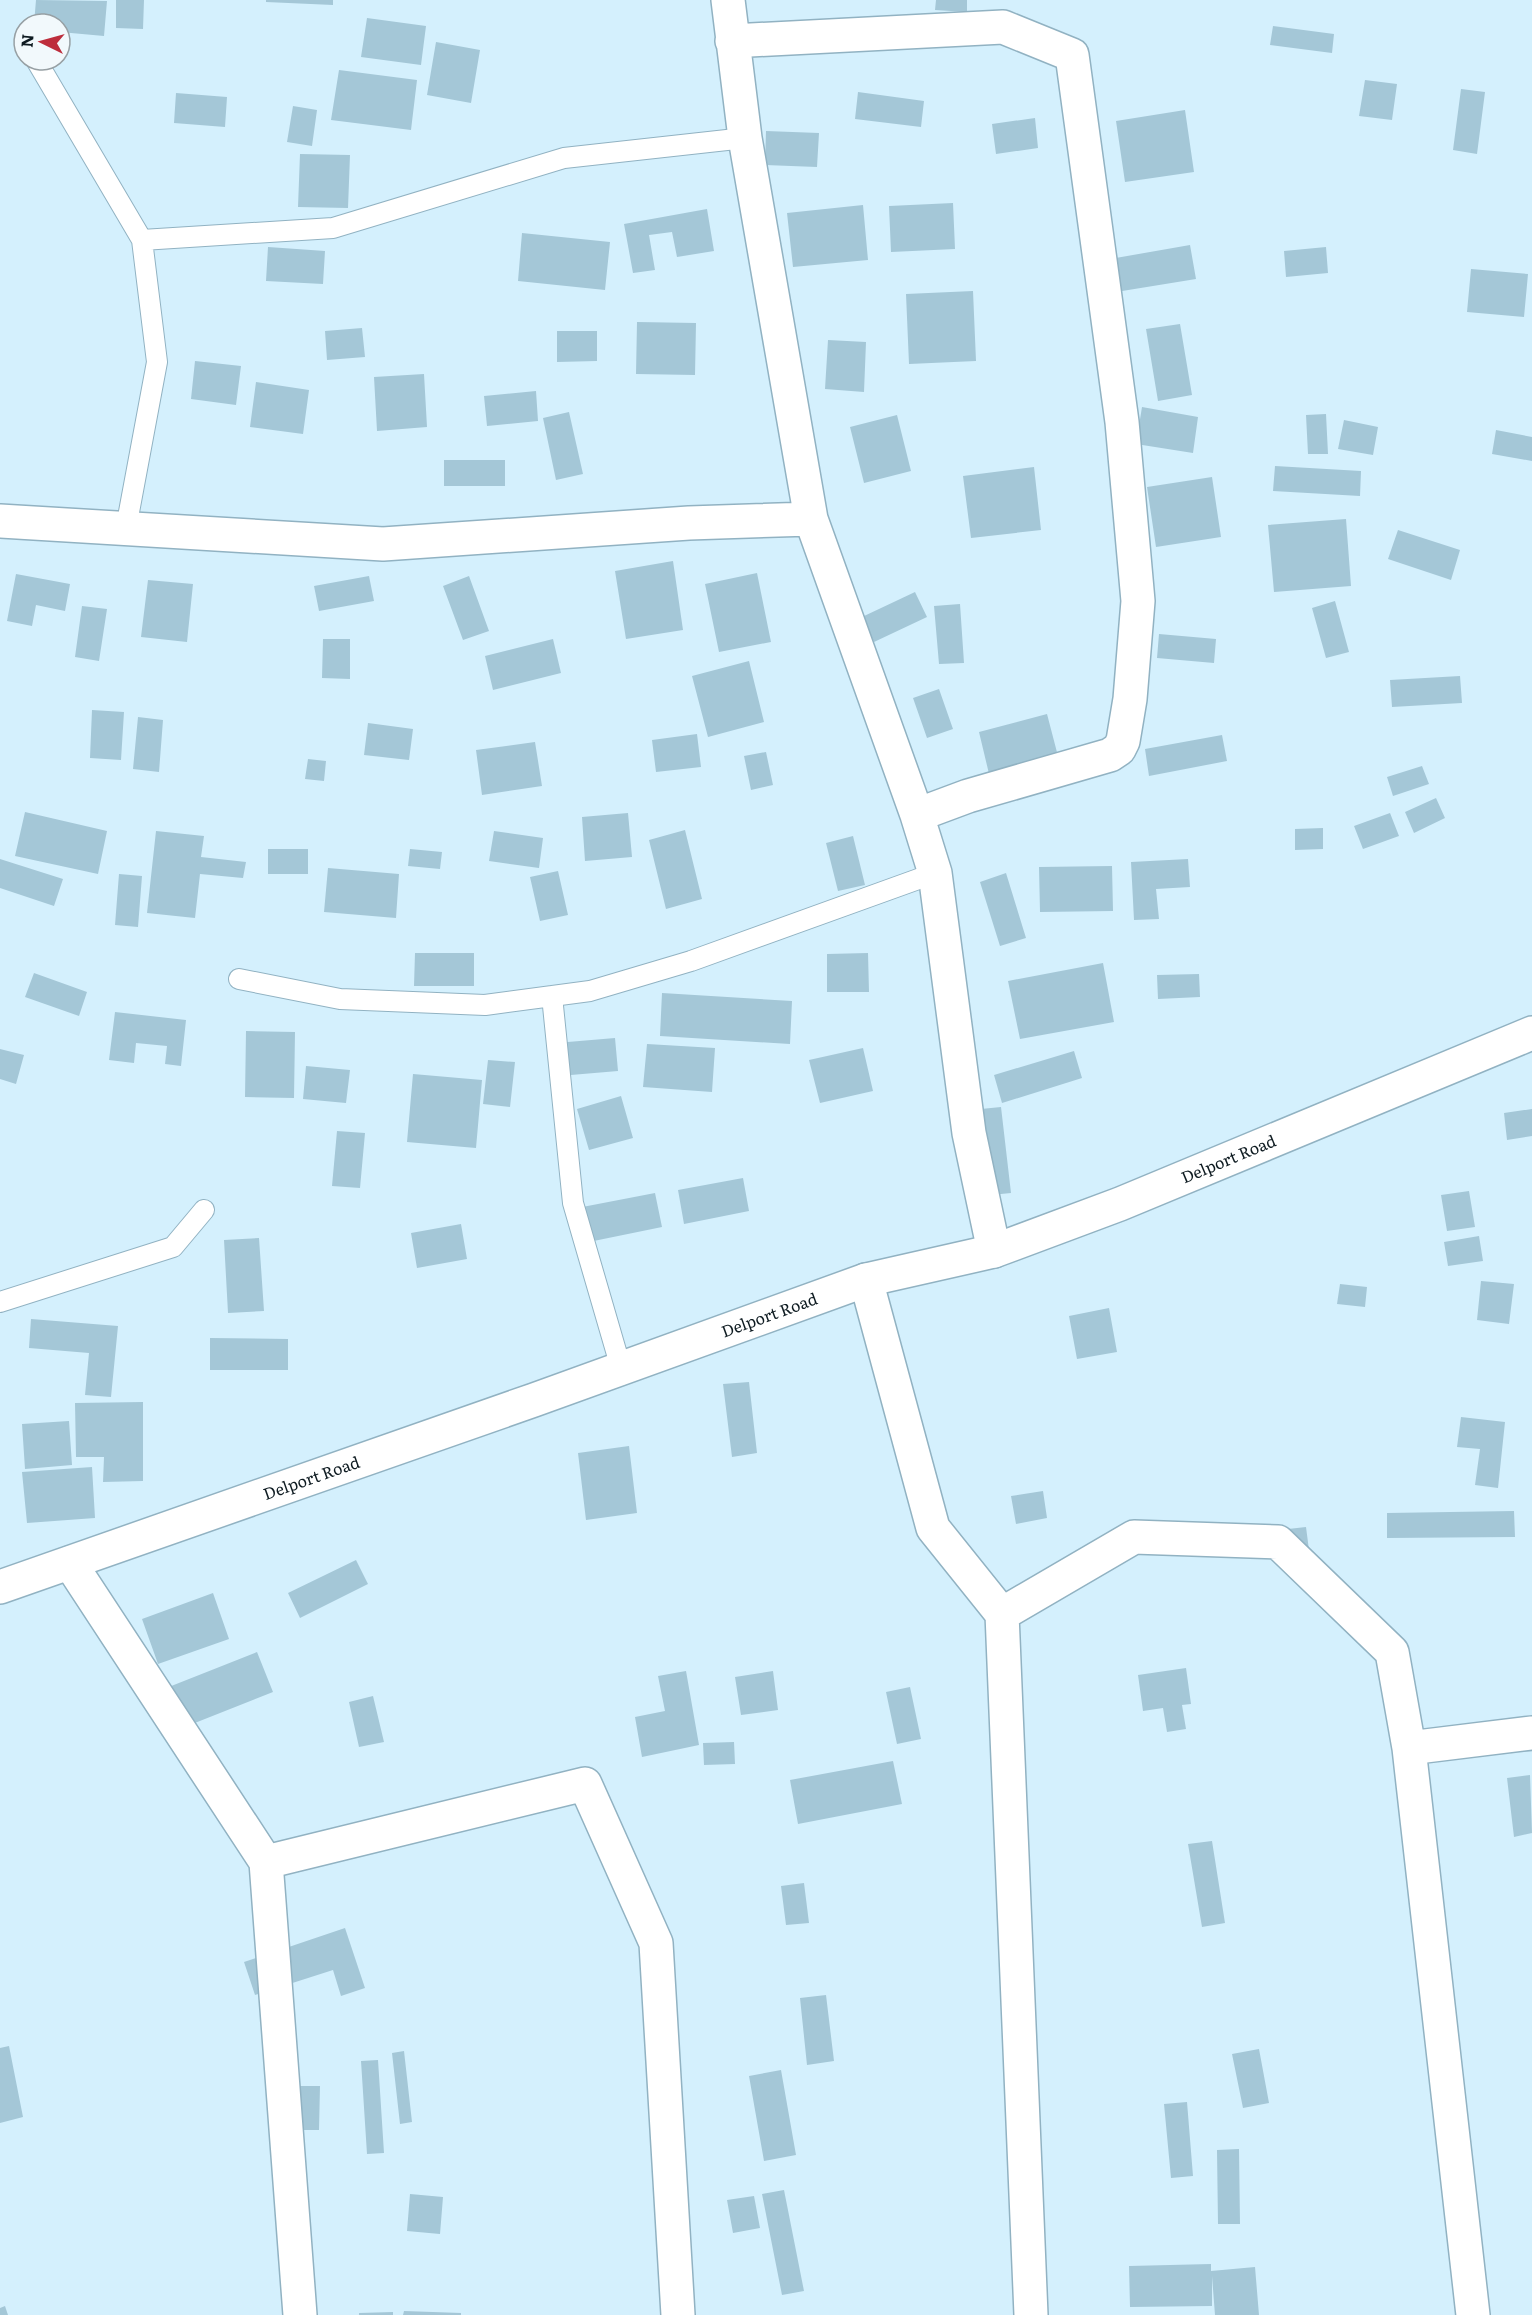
<svg xmlns="http://www.w3.org/2000/svg" width="1532" height="2315" viewBox="0 0 1532 2315" font-family="Literata,serif">
	<style>
		.building { fill: #a4c7d7 }
		.lines { fill: none; stroke-linecap: round; stroke-linejoin: round }
		.lane-casing { stroke: #91b2c2; stroke-width: 22 }
		.street-casing { stroke: #91b2c2; stroke-width: 36 }
		.secondary-casing { stroke: #91b2c2; stroke-width: 36 }
		.lane { stroke: #fff; stroke-width: 20 }
		.street { stroke: #fff; stroke-width: 33 }
		.secondary { stroke: #fff; stroke-width: 33 }
		.labels { text-anchor: middle; stroke-width: 4.5; stroke-linejoin: round; paint-order: stroke }
		.street-label { font-size: 16px; fill: #0e1b21; stroke: #f2f9fc }
	</style>
	<rect width="100%" height="100%" fill="#d4f0fd"/>
	<path class="building" d="M 36,0 L 107,1 L 104,36 L 60,32 L 60,24 L 34,24 Z
		M 116,0 L 144,0 L 143,29 L 116,28 Z
		M 266,0 L 333,0 L 333,5 L 266,2 Z
		M 936,0 L 967,0 L 967,12 L 935,10 Z
		M 367,18 L 426,26 L 421,65 L 361,57 Z
		M 1273,26 L 1334,34 L 1332,53 L 1270,45 Z
		M 436,42 L 480,50 L 471,103 L 427,95 Z
		M 339,70 L 417,80 L 411,130 L 331,120 Z
		M 1365,80 L 1397,84 L 1392,120 L 1359,116 Z
		M 1461,89 L 1485,92 L 1477,154 L 1453,150 Z
		M 858,92 L 924,101 L 921,127 L 855,119 Z
		M 176,93 L 227,97 L 225,127 L 174,123 Z
		M 293,106 L 317,110 L 312,146 L 287,142 Z
		M 1185,110 L 1194,172 L 1125,182 L 1116,121 Z
		M 1035,118 L 1038,148 L 996,154 L 992,124 Z
		M 766,131 L 819,133 L 817,167 L 765,165 Z
		M 300,154 L 350,155 L 348,208 L 298,207 Z
		M 953,203 L 955,249 L 891,252 L 889,206 Z
		M 863,205 L 868,260 L 793,267 L 787,213 Z
		M 707,209 L 714,251 L 677,257 L 672,232 L 649,235 L 655,270 L 633,273 L 624,224 Z
		M 522,233 L 610,242 L 605,290 L 518,281 Z
		M 1190,245 L 1196,279 L 1116,292 L 1110,259 Z
		M 268,247 L 325,251 L 323,284 L 266,281 Z
		M 1326,247 L 1328,273 L 1286,277 L 1284,251 Z
		M 1471,269 L 1528,274 L 1524,317 L 1467,312 Z
		M 973,291 L 976,361 L 909,364 L 906,294 Z
		M 637,322 L 696,323 L 695,375 L 636,374 Z
		M 1180,324 L 1192,395 L 1158,401 L 1146,329 Z
		M 362,328 L 365,357 L 327,360 L 325,331 Z
		M 557,331 L 597,331 L 597,361 L 557,362 Z
		M 828,340 L 866,342 L 864,392 L 825,389 Z
		M 195,361 L 241,366 L 236,405 L 191,399 Z
		M 424,374 L 427,427 L 377,431 L 374,377 Z
		M 256,382 L 309,390 L 303,434 L 250,427 Z
		M 536,391 L 538,421 L 487,426 L 484,396 Z
		M 1142,407 L 1198,417 L 1193,453 L 1136,444 Z
		M 569,412 L 583,474 L 556,480 L 543,418 Z
		M 1326,414 L 1328,454 L 1308,454 L 1306,415 Z
		M 897,415 L 911,471 L 864,483 L 850,427 Z
		M 1344,420 L 1378,427 L 1373,455 L 1338,449 Z
		M 1496,430 L 1532,437 L 1532,461 L 1492,454 Z
		M 444,460 L 505,460 L 505,486 L 444,486 Z
		M 1275,466 L 1361,471 L 1360,496 L 1273,491 Z
		M 1034,467 L 1041,530 L 971,538 L 963,476 Z
		M 1212,477 L 1221,537 L 1156,547 L 1147,487 Z
		M 1346,519 L 1351,586 L 1274,592 L 1268,525 Z
		M 1398,530 L 1460,550 L 1451,580 L 1388,559 Z
		M 673,561 L 683,630 L 626,639 L 615,571 Z
		M 757,573 L 771,642 L 719,652 L 705,584 Z
		M 16,574 L 70,584 L 65,611 L 36,605 L 32,626 L 7,621 Z
		M 369,576 L 374,601 L 319,611 L 314,586 Z
		M 469,576 L 489,631 L 463,640 L 443,586 Z
		M 148,580 L 193,584 L 187,642 L 141,637 Z
		M 915,592 L 927,617 L 874,642 L 862,617 Z
		M 1335,601 L 1349,652 L 1326,658 L 1312,608 Z
		M 960,604 L 964,663 L 939,664 L 934,606 Z
		M 82,606 L 107,609 L 99,661 L 75,657 Z
		M 1159,634 L 1216,639 L 1214,663 L 1157,658 Z
		M 323,639 L 350,639 L 350,679 L 322,678 Z
		M 553,639 L 561,673 L 493,690 L 485,656 Z
		M 749,661 L 764,722 L 708,737 L 692,676 Z
		M 1460,676 L 1462,703 L 1392,707 L 1390,680 Z
		M 939,689 L 953,729 L 927,738 L 913,698 Z
		M 92,710 L 124,712 L 121,760 L 90,758 Z
		M 1047,714 L 1059,760 L 990,778 L 979,732 Z
		M 138,717 L 163,720 L 159,772 L 133,769 Z
		M 368,723 L 413,729 L 409,760 L 364,755 Z
		M 697,734 L 701,767 L 656,772 L 652,740 Z
		M 1222,735 L 1227,761 L 1149,776 L 1145,749 Z
		M 535,742 L 542,786 L 482,795 L 476,750 Z
		M 766,752 L 773,785 L 751,790 L 744,756 Z
		M 308,759 L 326,761 L 324,781 L 305,779 Z
		M 1422,766 L 1429,784 L 1393,796 L 1387,777 Z
		M 1436,798 L 1445,818 L 1414,833 L 1405,812 Z
		M 25,812 L 107,831 L 98,874 L 15,856 Z
		M 628,813 L 632,857 L 585,861 L 582,817 Z
		M 1390,813 L 1399,836 L 1363,849 L 1354,826 Z
		M 1323,828 L 1323,849 L 1295,850 L 1295,829 Z
		M 685,830 L 702,899 L 666,909 L 649,840 Z
		M 156,831 L 204,836 L 201,857 L 246,862 L 243,878 L 200,874 L 195,918 L 147,913 Z
		M 494,831 L 543,838 L 539,868 L 489,861 Z
		M 853,836 L 865,885 L 838,891 L 826,843 Z
		M 268,849 L 308,849 L 308,874 L 268,874 Z
		M 410,849 L 442,852 L 440,869 L 408,866 Z
		M 0,859 L 63,879 L 54,906 L 0,888 Z
		M 1188,859 L 1190,887 L 1156,889 L 1159,919 L 1134,920 L 1131,862 Z
		M 1112,866 L 1113,911 L 1040,912 L 1039,867 Z
		M 328,868 L 399,874 L 396,918 L 324,912 Z
		M 558,871 L 568,915 L 540,921 L 530,877 Z
		M 1006,873 L 1026,938 L 1000,946 L 980,882 Z
		M 119,874 L 142,876 L 138,927 L 115,925 Z
		M 415,953 L 474,953 L 474,986 L 414,986 Z
		M 868,953 L 869,992 L 827,992 L 827,954 Z
		M 1103,963 L 1114,1022 L 1020,1039 L 1008,981 Z
		M 34,973 L 87,992 L 79,1016 L 25,997 Z
		M 1199,974 L 1200,997 L 1158,999 L 1157,975 Z
		M 662,993 L 792,1001 L 790,1044 L 660,1036 Z
		M 115,1012 L 186,1020 L 181,1066 L 165,1064 L 167,1046 L 136,1043 L 134,1063 L 109,1060 Z
		M 246,1031 L 295,1032 L 294,1098 L 245,1097 Z
		M 615,1038 L 618,1071 L 559,1076 L 556,1043 Z
		M 647,1044 L 715,1048 L 712,1092 L 643,1087 Z
		M 863,1048 L 873,1091 L 820,1103 L 809,1060 Z
		M 0,1049 L 24,1055 L 16,1084 L 0,1079 Z
		M 1074,1051 L 1082,1078 L 1002,1103 L 994,1075 Z
		M 488,1060 L 515,1062 L 510,1107 L 483,1104 Z
		M 306,1066 L 350,1070 L 346,1103 L 303,1099 Z
		M 413,1074 L 482,1080 L 476,1148 L 407,1142 Z
		M 621,1096 L 633,1138 L 589,1150 L 577,1109 Z
		M 1001,1107 L 1011,1193 L 991,1195 L 981,1109 Z
		M 1532,1109 L 1532,1136 L 1507,1140 L 1504,1113 Z
		M 337,1131 L 365,1133 L 360,1188 L 332,1186 Z
		M 743,1178 L 749,1211 L 684,1224 L 678,1190 Z
		M 1469,1191 L 1475,1227 L 1447,1231 L 1441,1195 Z
		M 655,1193 L 662,1227 L 579,1244 L 572,1209 Z
		M 461,1224 L 467,1259 L 417,1268 L 411,1233 Z
		M 1479,1236 L 1483,1261 L 1448,1266 L 1444,1242 Z
		M 259,1238 L 264,1311 L 228,1313 L 224,1240 Z
		M 1481,1281 L 1514,1284 L 1509,1324 L 1477,1320 Z
		M 1340,1284 L 1367,1287 L 1365,1307 L 1337,1304 Z
		M 1109,1308 L 1117,1352 L 1077,1359 L 1069,1316 Z
		M 31,1319 L 118,1326 L 111,1397 L 85,1395 L 89,1353 L 29,1348 Z
		M 210,1338 L 288,1339 L 288,1370 L 210,1370 Z
		M 749,1382 L 757,1453 L 732,1457 L 723,1384 Z
		M 143,1402 L 143,1481 L 103,1482 L 104,1457 L 76,1457 L 75,1403 Z
		M 1461,1417 L 1505,1422 L 1498,1488 L 1475,1485 L 1480,1449 L 1457,1447 Z
		M 69,1421 L 72,1465 L 25,1469 L 22,1424 Z
		M 629,1446 L 637,1513 L 586,1520 L 578,1453 Z
		M 92,1467 L 95,1518 L 27,1523 L 22,1472 Z
		M 1043,1491 L 1047,1518 L 1016,1524 L 1011,1496 Z
		M 1514,1511 L 1515,1537 L 1387,1538 L 1387,1513 Z
		M 1306,1527 L 1309,1550 L 1291,1553 L 1288,1529 Z
		M 356,1560 L 368,1584 L 300,1618 L 288,1593 Z
		M 213,1593 L 229,1639 L 158,1664 L 142,1619 Z
		M 257,1652 L 273,1692 L 162,1736 L 146,1696 Z
		M 1186,1668 L 1191,1704 L 1182,1705 L 1186,1729 L 1167,1732 L 1163,1708 L 1143,1711 L 1138,1675 Z
		M 686,1671 L 699,1745 L 642,1757 L 635,1717 L 665,1711 L 658,1676 Z
		M 773,1671 L 778,1710 L 741,1715 L 735,1677 Z
		M 910,1687 L 921,1739 L 897,1744 L 886,1692 Z
		M 373,1696 L 384,1742 L 359,1747 L 349,1702 Z
		M 734,1742 L 735,1764 L 704,1765 L 703,1743 Z
		M 893,1761 L 902,1804 L 798,1824 L 790,1780 Z
		M 1530,1775 L 1532,1833 L 1514,1837 L 1507,1778 Z
		M 1212,1841 L 1225,1923 L 1202,1927 L 1188,1844 Z
		M 804,1883 L 809,1923 L 786,1925 L 781,1886 Z
		M 345,1928 L 365,1988 L 341,1996 L 333,1970 L 255,1995 L 244,1962 Z
		M 826,1995 L 834,2061 L 807,2065 L 800,1998 Z
		M 9,2046 L 23,2117 L 0,2123 L 0,2048 Z
		M 1259,2049 L 1269,2103 L 1243,2108 L 1232,2054 Z
		M 404,2051 L 412,2122 L 400,2124 L 392,2053 Z
		M 378,2060 L 384,2153 L 367,2154 L 361,2061 Z
		M 781,2070 L 796,2155 L 764,2161 L 749,2076 Z
		M 283,2086 L 320,2086 L 319,2130 L 282,2130 Z
		M 1187,2102 L 1193,2176 L 1171,2178 L 1164,2104 Z
		M 1239,2149 L 1240,2224 L 1218,2224 L 1217,2150 Z
		M 784,2190 L 804,2291 L 782,2295 L 762,2194 Z
		M 410,2194 L 443,2197 L 440,2234 L 407,2231 Z
		M 754,2196 L 760,2228 L 733,2233 L 727,2200 Z
		M 1211,2264 L 1211,2271 L 1255,2267 L 1259,2315 L 1215,2315 L 1212,2276 L 1212,2306 L 1130,2307 L 1129,2266 Z
		M 5,2306 L 8,2315 L 0,2315 L 0,2308 Z
		M 404,2311 L 461,2313 L 461,2315 L 403,2315 Z
		M 393,2312 L 393,2315 L 359,2315 L 359,2313 Z"/>
	<g class="lines">
		<defs>
			<path id="lane" d="M 36,60 L 142,240 L 157,362 L 126,528
				M 142,240 L 333,228 L 564,158 L 745,138
				M 239,979 L 340,999 L 485,1005 L 590,991 L 691,961 L 935,873
				M 552,996 L 573,1203 L 621,1368
				M 0,1302 L 173,1247 L 204,1210"/>
			<path id="street" d="M 728,0 L 745,138 L 811,519 L 917,815 L 935,873 L 969,1133 L 994,1251
				M 732,41 L 1003,27 L 1072,55 L 1122,422 L 1138,601 L 1130,699 L 1123,741 L 1119,749 L 1110,755 L 968,796 L 917,815
				M 0,521 L 383,544 L 689,523 L 811,519
				M 866,1280 L 933,1528 L 1002,1614 L 1031,2315
				M 70,1563 L 266,1862 L 300,2315
				M 1002,1614 L 1134,1537 L 1278,1542 L 1392,1652 L 1409,1748 L 1473,2315
				M 1409,1748 L 1532,1733
				M 266,1862 L 585,1784 L 656,1943 L 678,2315"/>
			<g id="secondary">
				<path id="s1" d="M 0,1587 L 534,1400 L 866,1280 L 994,1251 L 1120,1204 L 1532,1033"/>
			</g>
		</defs>
		<use href="#lane" class="lane-casing"/>
		<use href="#street" class="street-casing"/>
		<use href="#secondary" class="secondary-casing"/>
		<use href="#lane" class="lane"/>
		<use href="#street" class="street"/>
		<use href="#secondary" class="secondary"/>
	</g>
	<g class="labels">
		<g class="street-label">
			<text dy="6" stroke="none"><textPath href="#s1" startOffset="1302">Delport Road</textPath></text>
			<text dy="6" stroke="none"><textPath href="#s1" startOffset="816">Delport Road</textPath></text>
			<text dy="6" stroke="none"><textPath href="#s1" startOffset="330">Delport Road</textPath></text>
		</g>
	</g>
	<g transform="translate(42 42) rotate(275)"><circle r="28" fill="#f2f9fc" stroke="#97a0a4" stroke-width="1.5"/>
	<path d="M0-4.5L10 22L0 15L-10 22Z" fill="#bd2d3c"/>
	<text y="-9" font-size="16" font-weight="bold" text-anchor="middle" fill="#0e1b21">N</text>
	</g>
</svg>
